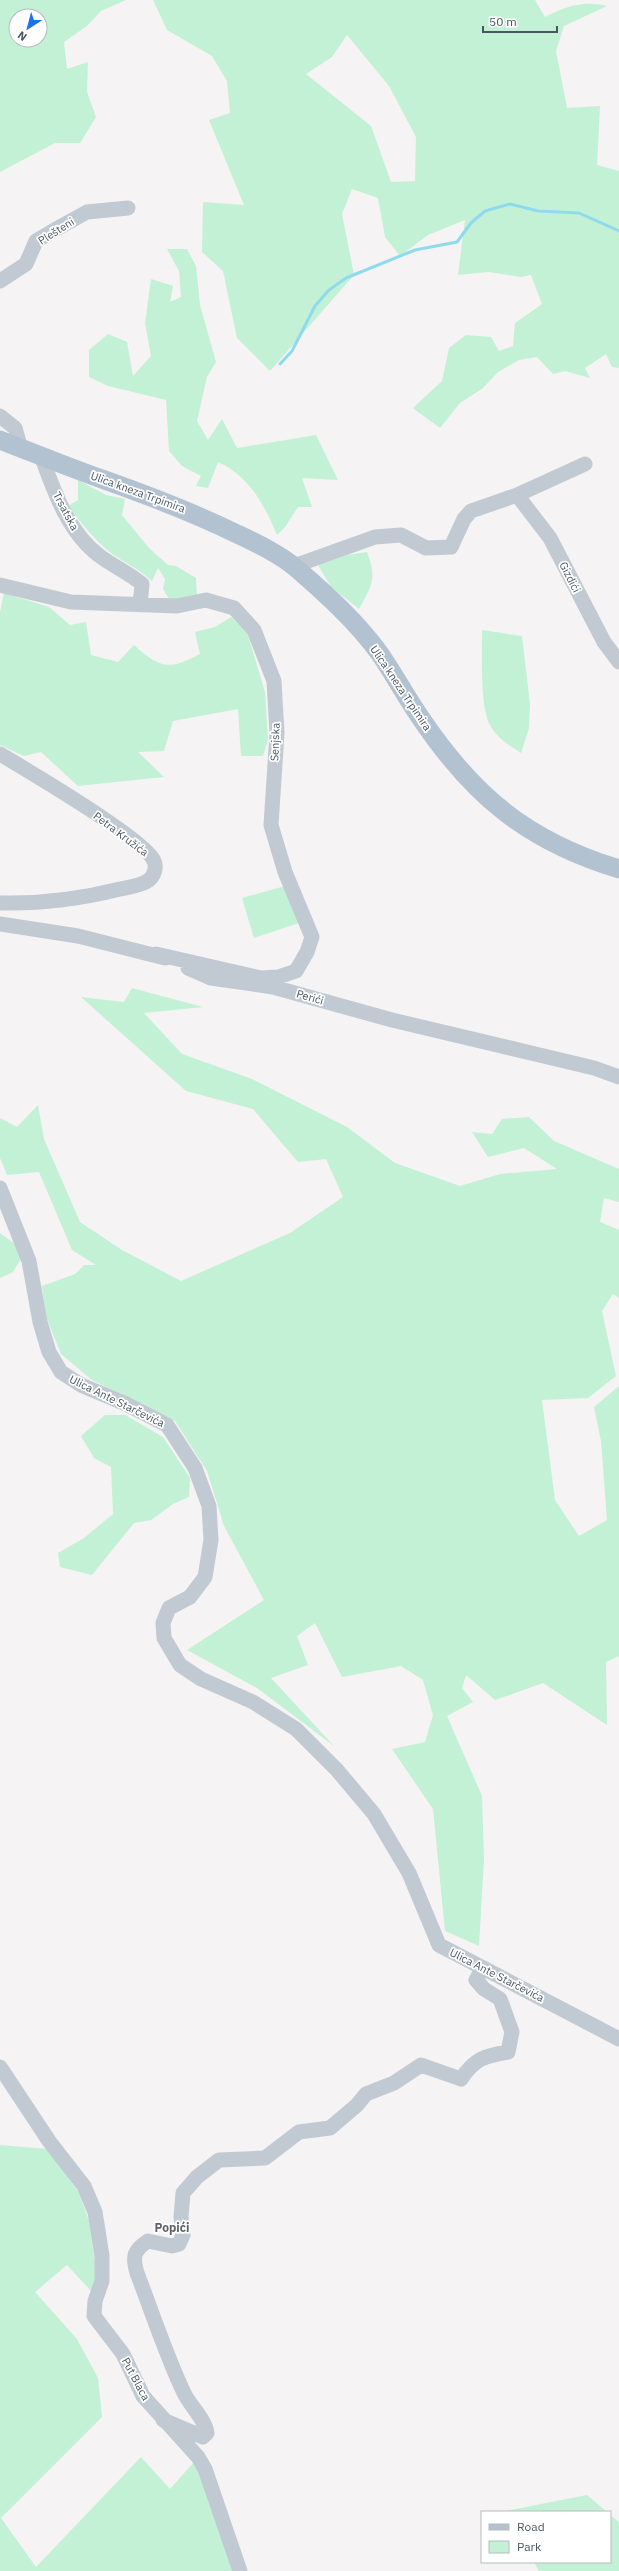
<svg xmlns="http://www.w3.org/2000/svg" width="619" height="2571" viewBox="0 0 619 2571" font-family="'IBM Plex Sans',sans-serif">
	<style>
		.green { fill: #c3f1d5; fill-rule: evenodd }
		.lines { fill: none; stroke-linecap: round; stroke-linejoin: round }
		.stream { stroke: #90daee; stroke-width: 3 }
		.minor { stroke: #c1cad2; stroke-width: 15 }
		.major { stroke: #b3c2d1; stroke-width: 19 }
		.labels { text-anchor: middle; stroke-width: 3.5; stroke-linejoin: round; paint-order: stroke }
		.street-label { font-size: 11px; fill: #4a5661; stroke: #fff }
		.neighbourhood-label { font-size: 12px; font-weight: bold; fill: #5f6368; stroke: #fff }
	</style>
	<rect width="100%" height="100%" fill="#f5f3f3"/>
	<path class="green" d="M 0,0 L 126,0 L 101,11 L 87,26 L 64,42 L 67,69 L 88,62 L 87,92 L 96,117 L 80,143 L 55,143 L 0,172 ZM 16,16 L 40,16 L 40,40 L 16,40 Z
		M 153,0 L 535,0 L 545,17 C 566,6 584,0 607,6 L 564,26 L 556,51 L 567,108 L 600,106 L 597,165 L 619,171 L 619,368 L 612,367 L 606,354 L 585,368 L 590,378 L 565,371 L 553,374 L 537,357 L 519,360 L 498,372 L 483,388 L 460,403 L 440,428 L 413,408 L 442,381 L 449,348 L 466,335 L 491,337 L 499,351 L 513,346 L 515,323 L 542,304 L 531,275 L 521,277 L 488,272 L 458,275 L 465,220 L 428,235 L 400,256 L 385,237 L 378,198 L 352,189 L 342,214 L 354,275 L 270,371 L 237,338 L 223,271 L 202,252 L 203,202 L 244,205 L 209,120 L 230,113 L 227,81 L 212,56 L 167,30 ZM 347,35 L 389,86 L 416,137 L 415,181 L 391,182 L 371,126 L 306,74 L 332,57 Z
		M 167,249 L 187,249 L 196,266 L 200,305 L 216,362 L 207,377 L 197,421 L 208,440 L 222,419 L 237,448 L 316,435 L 338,480 L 302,478 L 312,507 L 298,507 L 285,527 L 277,535 C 264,504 249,476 218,462 L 208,488 L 196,486 L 201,476 L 182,466 L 169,451 L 166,400 L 108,386 L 89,377 L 89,350 L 108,334 L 127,342 L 133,376 L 151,356 L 145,323 L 151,279 L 173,286 L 170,302 L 181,297 L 179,271 Z
		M 78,480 L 106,495 L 125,499 L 122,515 L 149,548 L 168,565 L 176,566 L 196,578 L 197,596 L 171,602 L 163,589 L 165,579 L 158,568 L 152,581 C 139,569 125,563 111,553 C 94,540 81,522 68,506 L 78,500 Z
		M 367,552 C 377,578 372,586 359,609 L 331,587 L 318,565 L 347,555 Z
		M 4,593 L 49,607 L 70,625 L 86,622 L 91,655 L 118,662 L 134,645 C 160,668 168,671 200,654 L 195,632 L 215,627 L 231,617 L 247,632 L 265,692 L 268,740 L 263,756 L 241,756 L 238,709 L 173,721 L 164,751 L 138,752 L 164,777 L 78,786 L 41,752 L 24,756 L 0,745 L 0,612 Z
		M 482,630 L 522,636 L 530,704 L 529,728 L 521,753 C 509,745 495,737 489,723 C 480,703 482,653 482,630 Z
		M 285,886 L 299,923 L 254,938 L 242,898 Z
		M 132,988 L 203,1007 L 144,1013 L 182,1054 L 252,1079 L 347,1127 L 395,1163 L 460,1186 L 500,1174 L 557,1169 L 524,1148 L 488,1157 L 472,1132 L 492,1134 L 502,1119 L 529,1117 L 554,1141 L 619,1169 L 619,1202 L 604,1198 L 600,1222 L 619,1230 L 619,1298 L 613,1294 L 602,1311 L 616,1376 L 588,1398 L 542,1400 L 555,1500 L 579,1536 L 607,1520 L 601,1441 L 594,1407 L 619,1386 L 619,1656 L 606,1662 L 607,1725 L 543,1683 L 495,1700 L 466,1675 L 462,1688 L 473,1702 L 447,1716 L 482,1796 L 484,1859 L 479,1946 L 445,1931 L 433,1809 L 392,1749 L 425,1742 L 433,1715 L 423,1680 L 401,1666 L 342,1677 L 315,1623 L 297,1636 L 308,1665 L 271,1678 L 334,1746 L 257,1688 L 187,1650 L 264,1600 L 224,1526 L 207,1471 L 175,1421 L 92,1380 L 61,1354 L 45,1314 L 42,1286 L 75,1274 L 84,1265 L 96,1265 L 72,1250 L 39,1172 L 7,1175 L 0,1158 L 0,1118 L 17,1127 L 38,1105 L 44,1139 L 80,1222 L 122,1250 L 181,1281 L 290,1233 L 343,1197 L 326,1159 L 298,1162 L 253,1109 L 186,1091 L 81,997 L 124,1002 Z
		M 0,1233 L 15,1244 L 21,1259 L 13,1272 L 0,1278 Z
		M 105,1415 L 125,1415 L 163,1437 L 190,1478 L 189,1497 L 173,1504 L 151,1520 L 134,1523 L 92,1575 L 60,1567 L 58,1553 L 84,1538 L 113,1514 L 111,1467 L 94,1458 L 81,1436 Z
		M 0,2145 L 48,2149 L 79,2193 L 89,2221 L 97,2275 L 92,2292 L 67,2265 L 35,2292 L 77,2339 L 98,2378 L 102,2417 L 1,2518 L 36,2567 L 141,2457 L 170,2489 L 194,2462 L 204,2482 L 236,2571 L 0,2571 Z
		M 587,2495 L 607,2512 L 506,2511 Z
		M 610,2515 L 619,2522 L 619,2571 L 539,2571 L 534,2562 L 610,2562 Z"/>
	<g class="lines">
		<path class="stream" d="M 280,364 L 292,351 L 315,306 L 329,290 L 346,278 L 415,250 L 457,242 L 471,223 L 485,211 L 510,204 L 538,211 L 579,213 L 619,231"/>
		<path class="minor" d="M 0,281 L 26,264 L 36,241 L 58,228 L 87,212 L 128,208
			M 0,416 L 15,428 L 21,449
			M 42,458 C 55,494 69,534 101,557 C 115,567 129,573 142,584 L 140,605
			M 517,495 L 550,538 L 604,642 L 619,662
			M 294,566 L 375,537 L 401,535 L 426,548 L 451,547 L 464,519 L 471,511 L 517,495 L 585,464
			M 0,585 L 71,602 L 177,606 L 206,600 L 234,608 L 254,630 L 274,681 L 277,733 L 271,825 L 285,872 L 312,937 L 307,952 L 296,971 L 278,977 L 261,978 L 156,954
			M 0,754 C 25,769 146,840 154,861 C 157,867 154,876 149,880 C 141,886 129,887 120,889 C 80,899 41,904 0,903
			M 0,924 L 78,936 L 165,958
			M 188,968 L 211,978 L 273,987 L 392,1020 L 594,1068 L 619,1077
			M 0,1188 L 29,1261 L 40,1322 L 49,1352 L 61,1372 L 81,1385 L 126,1404 L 167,1425 L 195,1468 L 209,1506 L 211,1540 L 205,1577 L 190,1597 L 169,1608 L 163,1623 L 164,1638 L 180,1665 L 201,1679 L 253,1702 L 296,1729 L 337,1770 L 374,1814 L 409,1873 L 439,1945 L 619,2039
			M 0,2067 L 49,2141 L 84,2186 L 95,2212 L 102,2256 L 102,2281 L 95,2301 L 94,2316 L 123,2354 L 143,2396 L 198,2457 L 205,2469 L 240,2571
			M 163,2420 L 203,2437 L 207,2433 C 205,2419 191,2407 184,2393 C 166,2355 152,2312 137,2273 C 132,2256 134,2250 148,2241 L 172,2246 L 179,2244 L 183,2235 L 181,2217 L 183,2193 L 197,2177 L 219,2160 L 265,2158 L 299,2132 L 330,2128 L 357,2105 L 366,2094 L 394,2083 L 421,2065 L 461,2079 C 475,2058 485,2056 508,2052 L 512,2032 L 500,1999 L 484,1989 L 476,1980 L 482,1969"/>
		<path class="major" d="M 0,440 C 34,453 68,467 102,479 C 147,495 192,512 235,533 C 256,543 278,553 296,568 C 326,594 357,622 380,654 C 394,674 406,697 420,717 C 473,796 527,841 619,869"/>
	</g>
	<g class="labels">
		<g class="street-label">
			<text transform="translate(56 231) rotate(-32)" y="4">Plešteni</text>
			<text transform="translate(138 492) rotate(20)" y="4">Ulica kneza Trpimira</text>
			<text transform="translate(66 511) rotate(62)" y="4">Trsatska</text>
			<text transform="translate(570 577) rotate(63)" y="4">Gizdići</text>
			<text transform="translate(401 688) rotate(56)" y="4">Ulica kneza Trpimira</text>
			<text transform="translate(275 742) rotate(-88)" y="4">Senjska</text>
			<text transform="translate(121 834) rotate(37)" y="4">Petra Kružića</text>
			<text transform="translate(310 997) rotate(16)" y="4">Perići</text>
			<text transform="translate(117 1401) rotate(26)" y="4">Ulica Ante Starčevića</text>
			<text transform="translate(497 1975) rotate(27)" y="4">Ulica Ante Starčevića</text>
			<text transform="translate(136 2379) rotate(62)" y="4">Put Blaca</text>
		</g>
		<g class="neighbourhood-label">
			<text x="172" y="2232">Popići</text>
		</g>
	</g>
	<rect x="481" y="2511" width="130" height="52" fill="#ffffff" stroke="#b7bbc0"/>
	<rect x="489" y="2524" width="20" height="6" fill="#b3c2d1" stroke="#b7bbc0"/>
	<text x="517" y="2531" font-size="12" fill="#4a5661">Road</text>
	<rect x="489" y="2541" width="20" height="12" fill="#c3f1d5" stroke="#b7bbc0"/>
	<text x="517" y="2551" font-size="12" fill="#4a5661">Park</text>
	<g transform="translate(28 28) rotate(216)"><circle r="19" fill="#ffffff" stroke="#b7bbc0"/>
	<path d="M0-3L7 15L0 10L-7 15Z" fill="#1a73e8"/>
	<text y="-6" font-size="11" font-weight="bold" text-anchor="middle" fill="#4a5661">N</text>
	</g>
	<path d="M483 26v6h74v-6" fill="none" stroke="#4a5661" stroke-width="2"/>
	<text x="489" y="26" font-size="12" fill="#4a5661" stroke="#ffffff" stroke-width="3" paint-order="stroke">50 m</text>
</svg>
